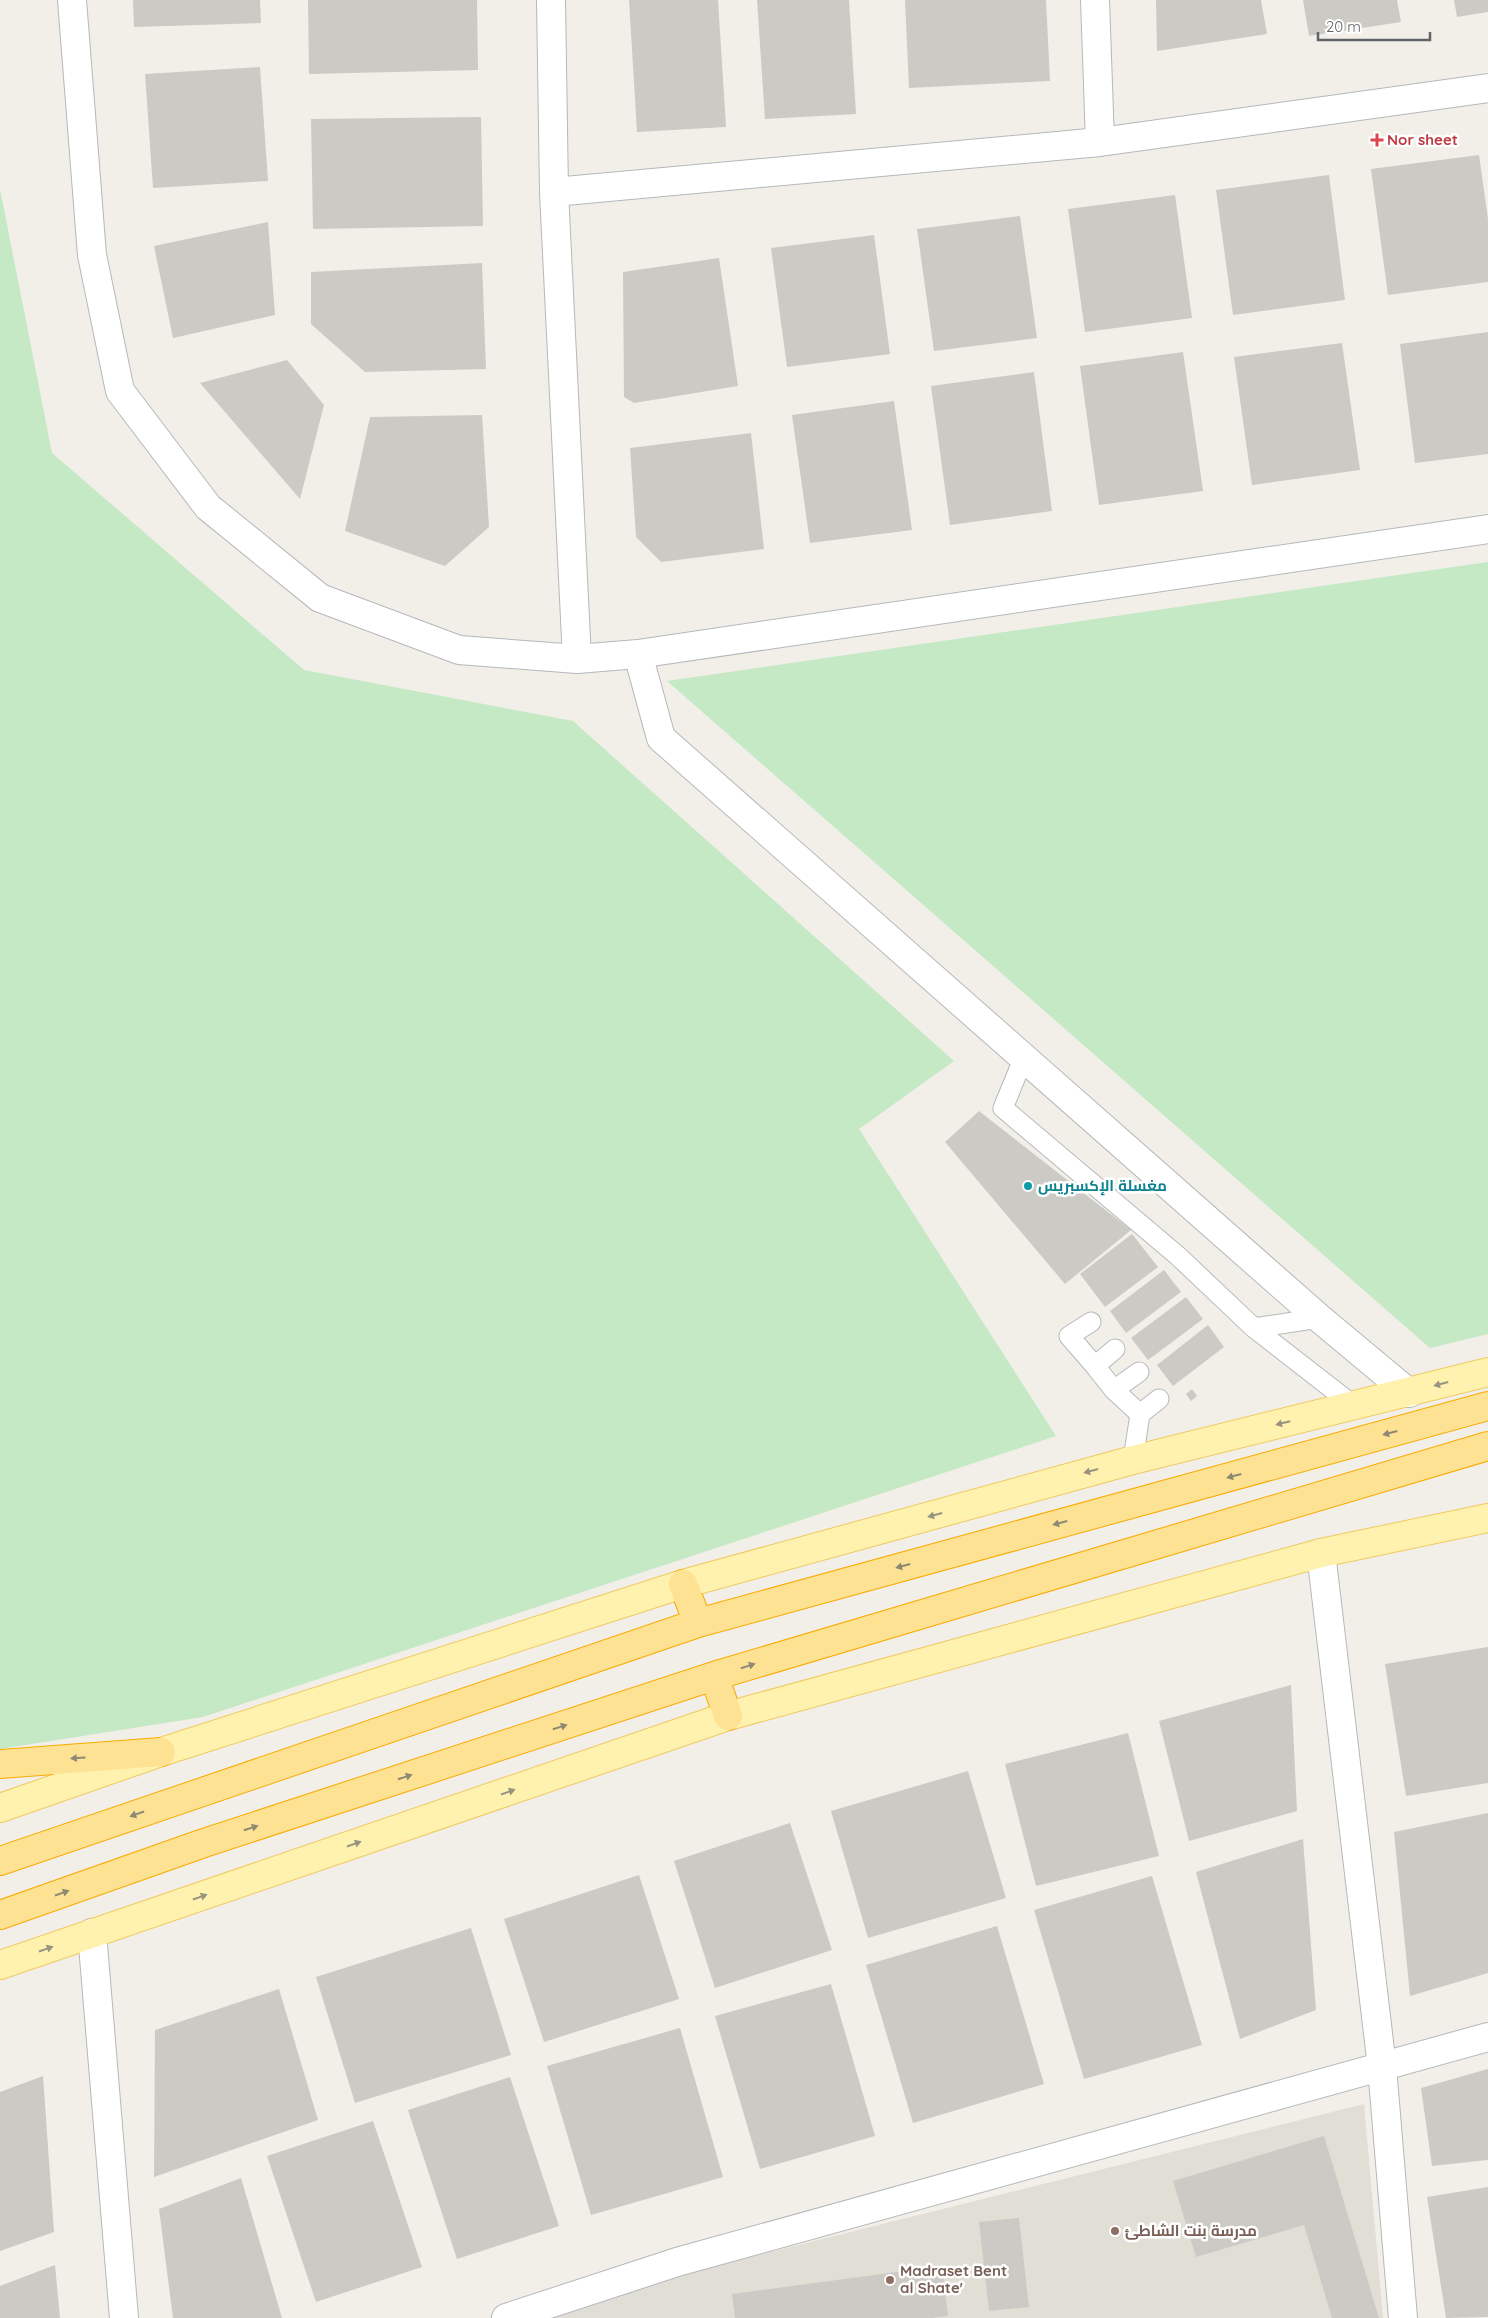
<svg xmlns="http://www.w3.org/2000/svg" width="1488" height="2318" viewBox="0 0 1488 2318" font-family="Quicksand,Cairo,sans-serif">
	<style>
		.education { fill: #e1ded6 }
		.green { fill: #c5e8c5 }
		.building { fill: #cccac5 }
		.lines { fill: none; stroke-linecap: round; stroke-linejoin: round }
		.lane-casing { stroke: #b5b8bc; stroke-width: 21 }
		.street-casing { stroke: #b5b8bc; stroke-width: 30 }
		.primary-casing { stroke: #f2c960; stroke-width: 30 }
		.highway-casing { stroke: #f9ab00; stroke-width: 30 }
		.lane { stroke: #fff; stroke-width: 19 }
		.street { stroke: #fff; stroke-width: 28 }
		.primary { stroke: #fff2af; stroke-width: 28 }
		.highway { stroke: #fde293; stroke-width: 28 }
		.oneway { fill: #979581 }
		.oneway2 { fill: #8e8975 }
		.health-dot { fill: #e0444e; stroke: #fff; stroke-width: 2 }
		.culture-dot { fill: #0f9aa8; stroke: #fff; stroke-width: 2 }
		.education-dot { fill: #8d6e63; stroke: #fff; stroke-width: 2 }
		.labels { text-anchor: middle; stroke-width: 5; stroke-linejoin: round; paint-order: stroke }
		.health-label { font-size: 15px; font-weight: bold; fill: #be3a42; stroke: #fff; text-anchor: start }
		.culture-label { font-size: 15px; font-weight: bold; fill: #0d838f; stroke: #fff; text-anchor: start }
		.education-label { font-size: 15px; font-weight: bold; fill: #785e54; stroke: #fff; text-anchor: start }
	</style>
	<rect width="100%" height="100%" fill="#f1efe8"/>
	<path class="education" d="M 1364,2104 L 1383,2318 L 551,2318 L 682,2274 Z"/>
	<path class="green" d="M 0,189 L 52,453 L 304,670 L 573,721 L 954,1061 L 859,1129 L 1056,1436 L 203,1717 L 0,1749 Z
		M 1488,562 L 1488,1334 L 1430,1348 L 667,681 Z"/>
	<path class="building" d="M 133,0 L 260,0 L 261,23 L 134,27 Z
		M 308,0 L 477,0 L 478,70 L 309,74 Z
		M 629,0 L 718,0 L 726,127 L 637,132 Z
		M 757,0 L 849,0 L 856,114 L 765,119 Z
		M 905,0 L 1046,0 L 1050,81 L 909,88 Z
		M 1156,0 L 1261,0 L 1267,34 L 1157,51 Z
		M 1303,0 L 1397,0 L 1401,22 L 1309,36 Z
		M 1454,0 L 1488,0 L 1488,12 L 1457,17 Z
		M 260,67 L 268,181 L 153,188 L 145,74 Z
		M 481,117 L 483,226 L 313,229 L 311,119 Z
		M 1479,155 L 1488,219 L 1488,282 L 1388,295 L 1371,169 Z
		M 1329,175 L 1345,300 L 1233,315 L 1216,190 Z
		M 1175,195 L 1192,318 L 1085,332 L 1068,209 Z
		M 1020,216 L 1037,338 L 934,351 L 917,229 Z
		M 268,222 L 275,315 L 173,338 L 154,246 Z
		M 874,235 L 890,354 L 787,367 L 771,248 Z
		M 719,258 L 738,386 L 634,403 L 624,397 L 623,272 Z
		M 482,263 L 486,369 L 365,372 L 311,324 L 311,272 Z
		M 1488,332 L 1488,454 L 1415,463 L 1400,344 Z
		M 1342,343 L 1360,470 L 1252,485 L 1234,357 Z
		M 1183,352 L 1203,491 L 1099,505 L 1080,366 Z
		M 287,360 L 324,405 L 300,499 L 200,383 Z
		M 1034,372 L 1052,511 L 950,525 L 931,386 Z
		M 894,401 L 912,530 L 810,543 L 792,415 Z
		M 482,415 L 489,527 L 445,566 L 345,531 L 370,417 Z
		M 751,433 L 764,549 L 661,562 L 636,537 L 630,448 Z
		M 979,1111 L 1131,1230 L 1065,1284 L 945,1142 Z
		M 1132,1234 L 1158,1267 L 1105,1307 L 1080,1274 Z
		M 1164,1270 L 1181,1292 L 1126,1333 L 1110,1311 Z
		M 1186,1297 L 1203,1319 L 1148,1360 L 1131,1338 Z
		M 1208,1325 L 1224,1347 L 1173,1386 L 1157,1365 Z
		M 1192,1389 L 1197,1396 L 1191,1401 L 1186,1394 Z
		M 1488,1647 L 1488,1783 L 1406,1796 L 1385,1664 Z
		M 1291,1685 L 1297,1811 L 1189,1841 L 1159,1721 Z
		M 1128,1733 L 1159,1856 L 1036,1886 L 1005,1764 Z
		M 968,1771 L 1006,1898 L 868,1938 L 831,1811 Z
		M 1488,1813 L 1488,1973 L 1410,1996 L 1394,1832 Z
		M 790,1823 L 832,1950 L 715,1988 L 674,1861 Z
		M 1303,1839 L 1316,2010 L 1240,2039 L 1196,1872 Z
		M 639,1875 L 679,1999 L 544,2042 L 504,1919 Z
		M 1152,1876 L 1202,2045 L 1084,2079 L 1034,1910 Z
		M 997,1926 L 1044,2084 L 913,2123 L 866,1965 Z
		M 471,1928 L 511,2055 L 355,2103 L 316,1977 Z
		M 831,1984 L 875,2136 L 760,2169 L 715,2016 Z
		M 279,1989 L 318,2120 L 154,2177 L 155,2030 Z
		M 680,2028 L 723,2177 L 591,2215 L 547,2066 Z
		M 1488,2069 L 1488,2160 L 1432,2166 L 1421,2088 Z
		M 43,2076 L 54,2232 L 0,2251 L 0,2092 Z
		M 510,2077 L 559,2226 L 457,2259 L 408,2110 Z
		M 373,2121 L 422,2267 L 316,2302 L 267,2156 Z
		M 1324,2136 L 1379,2318 L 1332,2318 L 1304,2225 L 1196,2257 L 1173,2181 Z
		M 241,2178 L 282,2318 L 173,2318 L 159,2209 Z
		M 1488,2187 L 1488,2317 L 1446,2318 L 1427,2197 Z
		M 1019,2218 L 1029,2307 L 989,2311 L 979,2222 Z
		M 55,2265 L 60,2318 L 0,2318 L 0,2286 Z
		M 942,2266 L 948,2316 L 931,2318 L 735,2318 L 732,2294 Z"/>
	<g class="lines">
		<defs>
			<path id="lane" d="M 1024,1057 L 1003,1108 L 1178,1256 L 1254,1328 L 1353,1405
				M 1091,1322 L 1069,1336 L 1095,1366
				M 1254,1328 L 1319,1318
				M 1139,1372 L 1114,1390 L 1140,1414
				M 1114,1390 L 1095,1366 L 1115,1349
				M 1133,1460 L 1140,1414 L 1159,1399"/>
			<path id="street" d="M 72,0 L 92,255 L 120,391 L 208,507 L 320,598 L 459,650 L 577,659 L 638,654 L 1488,529
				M 551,0 L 554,192 L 577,659
				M 1095,0 L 1100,142
				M 554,192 L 1100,142 L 1488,88
				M 638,654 L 661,738 L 1319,1318 L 1409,1393
				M 1321,1553 L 1382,2067 L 1403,2318
				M 92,1933 L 124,2318
				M 506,2318 L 677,2262 L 1488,2037"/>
			<path id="primary" d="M 0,1808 L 161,1752 L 683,1584 L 1133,1460 L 1488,1372
				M 0,1965 L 728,1716 L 1321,1553 L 1488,1518"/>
			<path id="highway" d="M 683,1584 L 698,1623
				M 714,1676 L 728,1716
				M 0,1764 L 161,1752
				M 0,1861 L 698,1623 L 1488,1406
				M 0,1915 L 204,1843 L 714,1676 L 1488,1446"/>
		</defs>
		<use href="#lane" class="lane-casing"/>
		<use href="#street" class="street-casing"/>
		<use href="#primary" class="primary-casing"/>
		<use href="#highway" class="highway-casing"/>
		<use href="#lane" class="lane"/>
		<use href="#street" class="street"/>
		<use href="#primary" class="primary"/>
		<use href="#highway" class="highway"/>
	</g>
	<defs><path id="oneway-solid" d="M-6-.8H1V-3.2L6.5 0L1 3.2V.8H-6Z" transform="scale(1.25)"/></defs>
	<g class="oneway">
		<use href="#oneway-solid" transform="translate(1441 1384) rotate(165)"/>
		<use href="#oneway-solid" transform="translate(1283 1423) rotate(166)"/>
		<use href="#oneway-solid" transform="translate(1091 1471) rotate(165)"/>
		<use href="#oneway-solid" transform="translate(935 1515) rotate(165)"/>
		<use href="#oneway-solid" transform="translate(508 1792) rotate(-19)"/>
		<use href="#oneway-solid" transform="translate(354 1844) rotate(-19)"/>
		<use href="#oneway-solid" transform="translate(200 1897) rotate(-19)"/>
		<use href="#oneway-solid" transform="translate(46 1949) rotate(-19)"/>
	</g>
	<g class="oneway2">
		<use href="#oneway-solid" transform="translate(1390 1433) rotate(165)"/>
		<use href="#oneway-solid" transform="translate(1234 1476) rotate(165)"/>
		<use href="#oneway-solid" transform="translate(1060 1523) rotate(165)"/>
		<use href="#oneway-solid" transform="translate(903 1566) rotate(165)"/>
		<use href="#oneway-solid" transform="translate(748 1666) rotate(-17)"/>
		<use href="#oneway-solid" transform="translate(560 1727) rotate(-18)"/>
		<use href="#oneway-solid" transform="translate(78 1758) rotate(176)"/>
		<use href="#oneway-solid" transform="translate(405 1777) rotate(-18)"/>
		<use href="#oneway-solid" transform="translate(137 1814) rotate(161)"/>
		<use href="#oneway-solid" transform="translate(251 1828) rotate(-18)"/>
		<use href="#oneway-solid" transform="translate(62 1893) rotate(-19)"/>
	</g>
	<path class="health-dot" d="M1374.5 132.5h5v5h5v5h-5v5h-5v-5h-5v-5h5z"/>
	<circle class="culture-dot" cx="1028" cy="1186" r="5"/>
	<g class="education-dot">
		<circle cx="1115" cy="2231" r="5"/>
		<circle cx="890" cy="2280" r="5"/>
	</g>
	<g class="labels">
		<g class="health-label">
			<text x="1387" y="145">Nor sheet</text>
		</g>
		<g class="culture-label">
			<text x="1038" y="1191">مغسلة الإكسبريس</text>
		</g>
		<g class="education-label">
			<text x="1125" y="2236">مدرسة بنت الشاطئ</text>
			<text x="900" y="2276">Madraset Bent<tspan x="900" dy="17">al Shate'</tspan></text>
		</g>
	</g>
	<path d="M1318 32v8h112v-8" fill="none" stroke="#5f6368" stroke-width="2.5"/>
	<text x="1326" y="32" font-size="15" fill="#5f6368" stroke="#ffffff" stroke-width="4" paint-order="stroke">20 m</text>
</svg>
